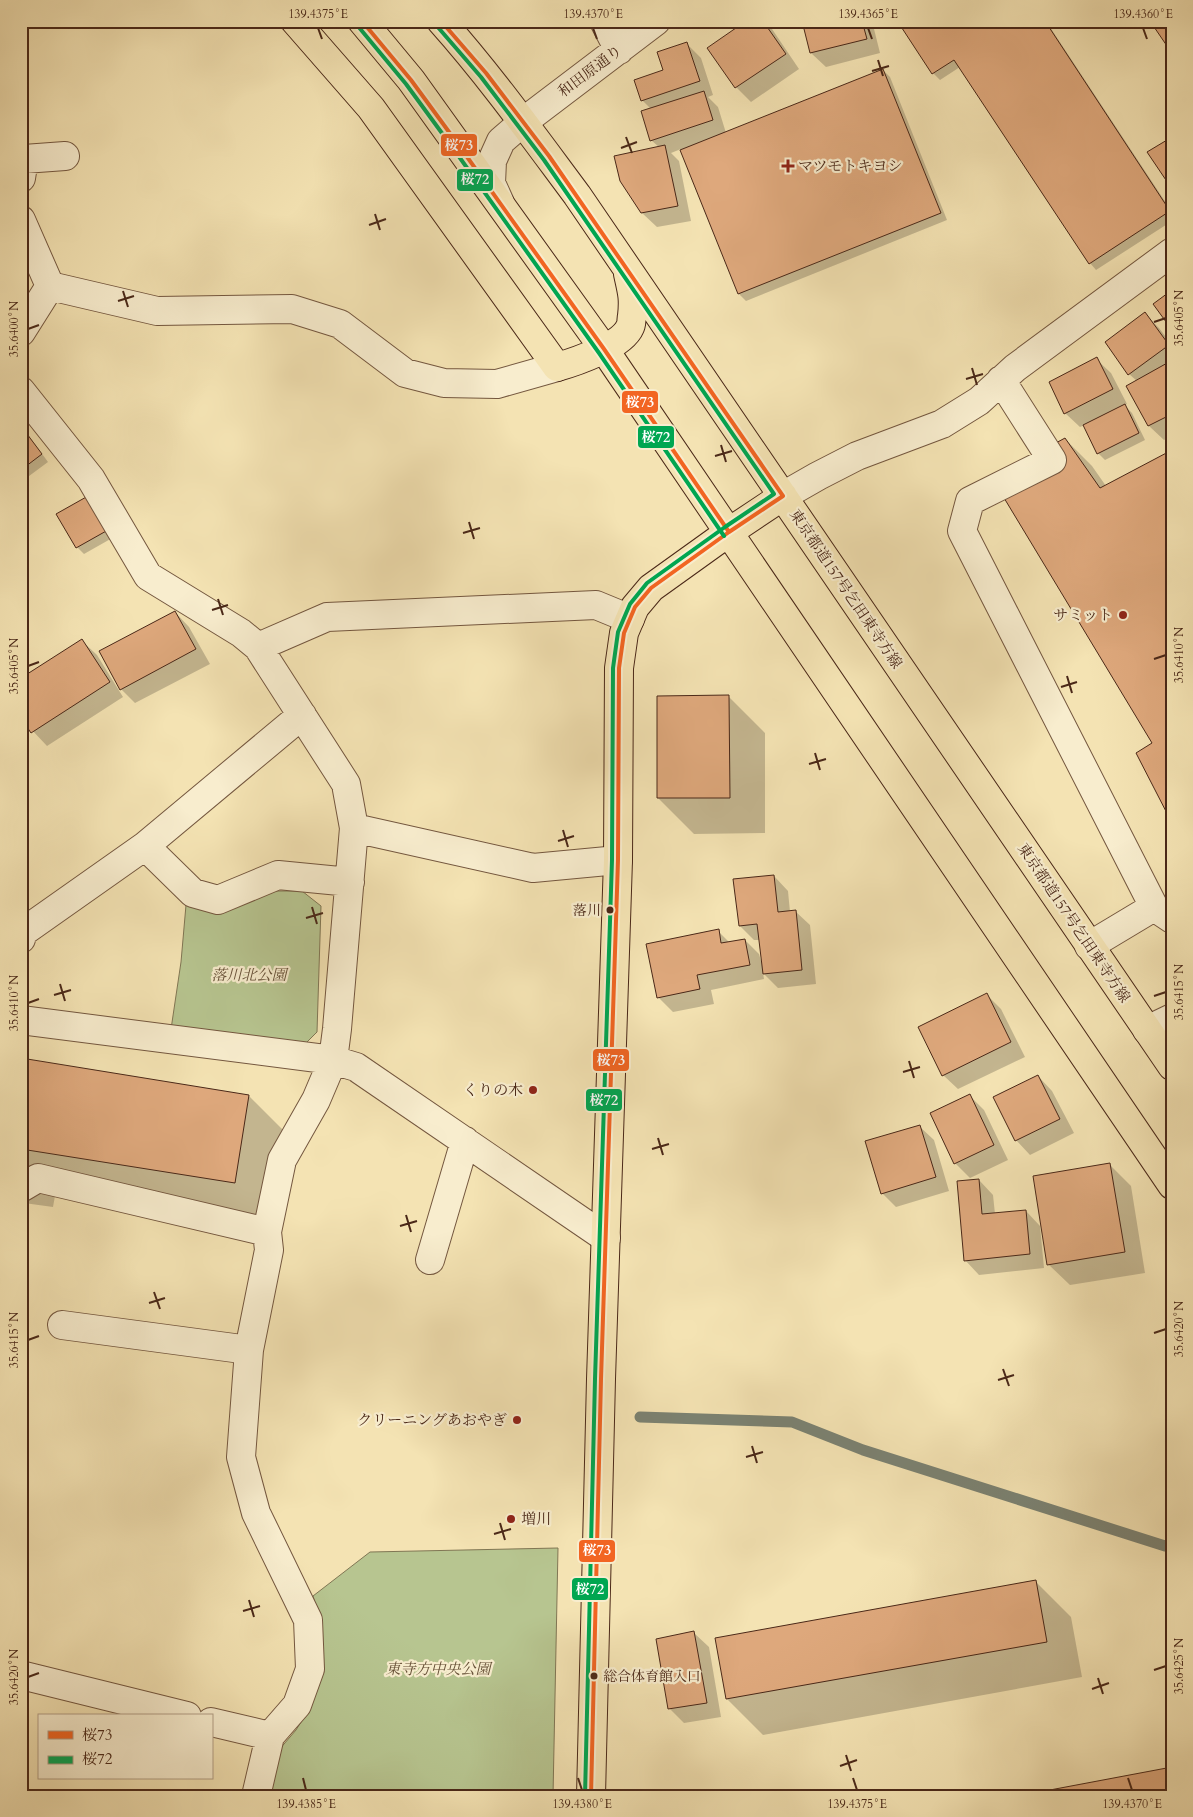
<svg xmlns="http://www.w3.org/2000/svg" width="1193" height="1817" viewBox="0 0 1193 1817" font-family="Cardo,'Noto Serif JP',serif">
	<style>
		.green { fill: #b7c590; stroke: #807654 }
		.shadow { fill: #0003 }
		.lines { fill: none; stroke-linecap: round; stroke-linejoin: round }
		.stream { stroke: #7b8272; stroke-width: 11 }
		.building { fill: #dea87c; stroke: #4a2818 }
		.minor-casing { stroke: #74573f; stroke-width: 30 }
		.major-casing { stroke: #4a2818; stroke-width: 30 }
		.minor { stroke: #f8edce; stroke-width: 28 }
		.major { stroke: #f4e3b3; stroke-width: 28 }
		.bus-1-casing { stroke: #f8edce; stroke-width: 8 }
		.bus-2-casing { stroke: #f8edce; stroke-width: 8 }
		.bus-1 { stroke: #f26522; stroke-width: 4 }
		.bus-2 { stroke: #00a651; stroke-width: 4 }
		.ticks { fill: none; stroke: #4a2818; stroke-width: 2 }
		.poi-dot { fill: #8f2418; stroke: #f8edce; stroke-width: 2 }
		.bus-dot { fill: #4a2818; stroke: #f8edce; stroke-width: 2 }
		.labels { text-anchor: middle; stroke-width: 4.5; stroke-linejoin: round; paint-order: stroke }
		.bus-label { font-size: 14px; fill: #4a2818; stroke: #f8edce; text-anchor: end }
		.street-label { font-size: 15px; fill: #4a2818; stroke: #f8edce }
		.poi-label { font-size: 15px; fill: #4a2818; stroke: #f8edce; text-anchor: end }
		.park-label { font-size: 15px; font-style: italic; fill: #654f36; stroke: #f8edce }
		.line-badge { stroke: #f8edce; stroke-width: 2 }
		.badge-label { font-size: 14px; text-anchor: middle; font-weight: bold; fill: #fff }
		.neatline { fill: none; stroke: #4a2818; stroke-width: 2 }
		.ticks-label { font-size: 12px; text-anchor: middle; fill: #4a2818 }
	</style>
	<rect width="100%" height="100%" fill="#f4e3b3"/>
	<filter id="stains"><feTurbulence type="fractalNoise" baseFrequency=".004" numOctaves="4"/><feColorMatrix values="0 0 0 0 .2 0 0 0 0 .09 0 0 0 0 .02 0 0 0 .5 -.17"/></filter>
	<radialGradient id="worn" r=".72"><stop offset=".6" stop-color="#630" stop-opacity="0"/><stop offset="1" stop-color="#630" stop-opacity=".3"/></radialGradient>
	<path class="green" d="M 270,891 L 302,891 L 321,906 L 317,1032 L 298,1051 L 170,1036 L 181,962 L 186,905 L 215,911 Z
		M 558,1548 L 553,1796 L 261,1796 L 272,1758 L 296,1730 L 311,1706 L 322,1628 L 313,1596 L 370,1552 Z"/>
	<path class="shadow" d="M 748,21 L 764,21 L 772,29 L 799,69 L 751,102 L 736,87 L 709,48 Z
		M 803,21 L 872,21 L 880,53 L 826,67 L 811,53 Z
		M 901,21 L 1046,21 L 1172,212 L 1172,221 L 1096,270 L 1090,263 L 960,67 L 940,80 L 933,73 L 900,22 Z
		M 686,43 L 701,58 L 713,95 L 708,97 L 718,107 L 726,133 L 883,70 L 890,77 L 947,220 L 746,301 L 739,294 L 681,149 L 671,153 L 679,161 L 691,221 L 657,227 L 642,213 L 659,147 L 651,140 L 651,109 L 642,100 Z
		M 1145,314 L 1159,328 L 1172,345 L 1172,436 L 1164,440 L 1149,426 L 1128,387 L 1137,381 L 1129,374 Z
		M 1096,359 L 1111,373 L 1127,404 L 1124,405 L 1132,413 L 1145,440 L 1105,460 L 1098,453 L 1085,425 L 1080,427 L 1065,413 Z
		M 21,425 L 48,462 L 21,482 Z
		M 1065,439 L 1092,466 L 1106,486 L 1154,743 Z
		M 88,497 L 114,537 L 84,554 L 77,547 Z
		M 175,612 L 189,627 L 210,664 L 135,703 L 121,689 Z
		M 82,641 L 97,655 L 123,697 L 47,746 L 30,728 L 21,734 L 21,680 Z
		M 729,697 L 765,733 L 765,833 L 694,834 L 658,798 Z
		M 774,876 L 788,891 L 790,912 L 795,911 L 810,925 L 816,984 L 778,988 L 763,973 L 764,979 L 711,990 L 714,1004 L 673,1012 L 658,997 L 718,931 L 730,943 L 745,940 L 759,954 L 761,961 L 762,961 L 760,940 L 754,940 L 740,926 Z
		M 986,994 L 1001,1009 L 1025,1057 L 958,1089 L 943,1075 Z
		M 21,1060 L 249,1096 L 285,1132 L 271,1218 L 57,1185 L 53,1207 L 24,1203 L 21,1215 Z
		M 1038,1076 L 1052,1091 L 1074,1133 L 1030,1155 L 1016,1140 Z
		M 970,1096 L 984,1110 L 1008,1160 L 970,1178 L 956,1164 L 932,1114 Z
		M 919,1126 L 934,1140 L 949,1191 L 896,1207 L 882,1193 Z
		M 1110,1165 L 1131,1186 L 1145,1273 L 1070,1285 L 1048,1264 Z
		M 979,1180 L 993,1195 L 995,1214 L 1026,1211 L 1040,1226 L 1044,1268 L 979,1275 L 965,1260 Z
		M 1035,1581 L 1071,1617 L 1082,1677 L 763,1735 L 727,1699 Z
		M 694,1633 L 709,1647 L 721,1717 L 684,1723 L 669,1708 Z"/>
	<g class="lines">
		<path class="stream" d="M 640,1417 L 792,1422 L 863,1450 L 1165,1546 L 1172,1544"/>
	</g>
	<path class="building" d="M 746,21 L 763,21 L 786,54 L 735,88 L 707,48 Z
		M 802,21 L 862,21 L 867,39 L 810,53 Z
		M 1045,21 L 1170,211 L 1089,264 L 954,60 L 932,74 L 898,22 Z
		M 1150,21 L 1172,21 L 1172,43 L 1167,46 Z
		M 687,42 L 700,81 L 641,101 L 634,80 L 663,70 L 657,52 Z
		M 883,69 L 941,213 L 738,294 L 680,150 Z
		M 704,91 L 713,120 L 650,141 L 641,111 Z
		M 1172,137 L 1172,189 L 1147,152 Z
		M 665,145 L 678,206 L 641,213 L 620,181 L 614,156 Z
		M 1172,290 L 1172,330 L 1153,304 Z
		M 1145,312 L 1169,345 L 1128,375 L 1105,342 Z
		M 1097,357 L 1113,389 L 1064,414 L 1049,382 Z
		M 1169,362 L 1172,368 L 1172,414 L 1148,426 L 1126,386 Z
		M 1125,404 L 1139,433 L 1097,454 L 1083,425 Z
		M 21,426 L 42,454 L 21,470 Z
		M 1065,438 L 1100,488 L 1172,450 L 1172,823 L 1136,753 L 1152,743 L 992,478 Z
		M 88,496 L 108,530 L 76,548 L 56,514 Z
		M 175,611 L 196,649 L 120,690 L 99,651 Z
		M 82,639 L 110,682 L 31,733 L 21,718 L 21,678 Z
		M 729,695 L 730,798 L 657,798 L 657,696 Z
		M 774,875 L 778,912 L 796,910 L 802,970 L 763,974 L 757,924 L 739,926 L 733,879 Z
		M 719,929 L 721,943 L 745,939 L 750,965 L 697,975 L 700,989 L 657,998 L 646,944 Z
		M 987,993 L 1011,1042 L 942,1076 L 918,1027 Z
		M 21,1058 L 249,1095 L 235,1183 L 21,1149 Z
		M 1038,1075 L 1060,1119 L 1015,1141 L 993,1097 Z
		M 970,1094 L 994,1145 L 954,1164 L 930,1113 Z
		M 920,1125 L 936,1177 L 881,1194 L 865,1141 Z
		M 1110,1163 L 1125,1252 L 1047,1265 L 1033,1176 Z
		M 979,1179 L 982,1214 L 1026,1210 L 1030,1254 L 964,1261 L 957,1181 Z
		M 1036,1580 L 1047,1642 L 726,1699 L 715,1638 Z
		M 694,1631 L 707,1703 L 668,1709 L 656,1639 Z
		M 1172,1767 L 1172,1796 L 1018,1796 Z"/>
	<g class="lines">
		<defs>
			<path id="minor" d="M 604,21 L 619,50
				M 21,178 L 24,159 L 65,156
				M 500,203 L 491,183 L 492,161 L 501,141 L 523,122 L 656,21
				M 21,220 L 50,286
				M 50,286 L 157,311 L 292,309 L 340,324 L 405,373 L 444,383 L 497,384 L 557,367
				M 21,332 L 50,286
				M 1001,380 L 1052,460 L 970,501 L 962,531 L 1154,907 L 1172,919
				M 21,391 L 91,479 L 148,576 L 241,633 L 258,647 L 346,784 L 354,828 L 337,1029 L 333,1060 L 316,1100 L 282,1160 L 267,1232 L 269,1250 L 249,1350 L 241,1457 L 256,1513 L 308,1620 L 310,1669 L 297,1705 L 270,1736 L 256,1796
				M 783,496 L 818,476 L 857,456 L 942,424 L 979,401 L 1015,368 L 1172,252
				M 258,647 L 327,617 L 596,605 L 630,619
				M 354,828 L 533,868 L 618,860
				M 145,846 L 302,715
				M 21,939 L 23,932 L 145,846 L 193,893 L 218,900 L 278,875 L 350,882
				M 1089,946 L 1154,907
				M 21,1020 L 333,1060 L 356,1067 L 606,1238
				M 1147,1030 L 1172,1018
				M 21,1188 L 38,1178 L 267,1232
				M 430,1260 L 465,1141
				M 62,1325 L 249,1350
				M 21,1675 L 187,1716
				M 211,1722 L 270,1736"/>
			<path id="major" d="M 295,21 L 371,108 L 557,367 C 575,362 622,346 630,327 C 632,324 631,319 632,316 C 634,298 632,292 628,274
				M 362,21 L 411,80 L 604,349 L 1172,1185
				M 441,21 C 490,76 533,136 577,195 L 1172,1066
				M 591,1796 L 601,1379 L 618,860 L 619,668 L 624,633 L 635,607 L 651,588 L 729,532 L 783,496"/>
		</defs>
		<use href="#minor" class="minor-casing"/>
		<use href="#major" class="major-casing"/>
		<use href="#minor" class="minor"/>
		<use href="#major" class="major"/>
		<defs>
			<path id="bus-1" d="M 362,21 L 411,80 L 460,147 L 604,349 L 729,532
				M 441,21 L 486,73 L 549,156 L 783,496 L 729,532 L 651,588 L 635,607 L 624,633 L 619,668 L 618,860 L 601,1379 L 591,1796"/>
			<path id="bus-2" d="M 357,25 L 406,84 L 455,151 L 599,353 L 724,536
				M 436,25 L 481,77 L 544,160 L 774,494 L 725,527 L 647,583 L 630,604 L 618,632 L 613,668 L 612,860 L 595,1379 L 585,1796"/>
		</defs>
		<use href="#bus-1" class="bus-1-casing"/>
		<use href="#bus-2" class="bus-2-casing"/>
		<use href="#bus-1" class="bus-1"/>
		<use href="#bus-2" class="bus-2"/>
	</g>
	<path class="ticks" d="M 318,28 L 322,39M 593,28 L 597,39M 868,28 L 872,39M 1143,28 L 1147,39M 878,60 L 883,76M 872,71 L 889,66M 626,137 L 632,153M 621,148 L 637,142M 375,214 L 380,230M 369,225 L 386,219M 123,291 L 128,307M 118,301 L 134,296M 1154,322 L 1166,318M 28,329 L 39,325M 972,368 L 977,385M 966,379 L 983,374M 721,445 L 726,462M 715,456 L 732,451M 469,522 L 474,539M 463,533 L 480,528M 218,599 L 223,615M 212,610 L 228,605M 1154,659 L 1166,655M 28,666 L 39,662M 1067,676 L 1072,693M 1061,687 L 1077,682M 815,753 L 820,770M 809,764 L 826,759M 563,830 L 568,847M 558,841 L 574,836M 312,907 L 317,924M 306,918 L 323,913M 60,984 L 65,1001M 54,995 L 71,990M 1154,996 L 1166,992M 28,1003 L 39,999M 909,1061 L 914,1078M 903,1072 L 920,1067M 658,1138 L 663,1155M 652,1149 L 669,1144M 406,1215 L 411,1232M 400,1226 L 417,1221M 154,1292 L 160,1309M 149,1303 L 165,1298M 1154,1333 L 1166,1329M 28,1340 L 39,1336M 1003,1369 L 1009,1386M 998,1380 L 1014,1375M 752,1446 L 757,1463M 746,1457 L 763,1452M 500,1523 L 505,1540M 494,1534 L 511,1529M 249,1600 L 254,1617M 243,1611 L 260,1606M 1154,1670 L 1166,1666M 28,1677 L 39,1673M 1098,1678 L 1103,1694M 1092,1689 L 1109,1683M 846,1755 L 851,1771M 840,1766 L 857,1760M 303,1778 L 306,1790M 578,1778 L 582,1790M 853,1778 L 857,1790M 1128,1778 L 1132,1790"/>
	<g class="poi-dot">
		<path d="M785.5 158.5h5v5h5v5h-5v5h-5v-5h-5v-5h5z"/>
		<circle cx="1123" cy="615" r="5"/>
		<circle cx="533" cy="1090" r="5"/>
		<circle cx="517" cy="1420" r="5"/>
		<circle cx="511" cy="1519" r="5"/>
	</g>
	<g class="bus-dot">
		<circle cx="610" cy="910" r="4.5"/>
		<circle cx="594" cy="1676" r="4.5"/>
	</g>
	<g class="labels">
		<g class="bus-label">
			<text x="601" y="915">落川</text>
			<text x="603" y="1681" text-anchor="start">総合体育館入口</text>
		</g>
		<g class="street-label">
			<text transform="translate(590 71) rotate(-37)" y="5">和田原通り</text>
			<text transform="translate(846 589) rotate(56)" y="5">東京都道157号乞田東寺方線</text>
			<text transform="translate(1074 923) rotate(56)" y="5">東京都道157号乞田東寺方線</text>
		</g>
		<g class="poi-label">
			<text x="798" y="171" text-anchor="start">マツモトキヨシ</text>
			<text x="1113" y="620">サミット</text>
			<text x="523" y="1095">くりの木</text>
			<text x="507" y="1425">クリーニングあおやぎ</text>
			<text x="521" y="1524" text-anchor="start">増川</text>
		</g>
		<g class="park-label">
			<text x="249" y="980">落川北公園</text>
			<text x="438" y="1674">東寺方中央公園</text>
		</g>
	</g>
	<g class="line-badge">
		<rect x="440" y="133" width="38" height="24" rx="5" fill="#f26522"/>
		<rect x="456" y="168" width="38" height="24" rx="5" fill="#00a651"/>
		<rect x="621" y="390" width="38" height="24" rx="5" fill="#f26522"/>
		<rect x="637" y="425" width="38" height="24" rx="5" fill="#00a651"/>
		<rect x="592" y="1048" width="38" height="24" rx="5" fill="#f26522"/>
		<rect x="585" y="1088" width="38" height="24" rx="5" fill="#00a651"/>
		<rect x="578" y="1539" width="38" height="24" rx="5" fill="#f26522"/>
		<rect x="571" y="1577" width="38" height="24" rx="5" fill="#00a651"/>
	</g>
	<g class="badge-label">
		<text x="459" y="150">桜73</text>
		<text x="475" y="184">桜72</text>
		<text x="640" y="407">桜73</text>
		<text x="656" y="442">桜72</text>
		<text x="611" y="1065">桜73</text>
		<text x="604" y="1105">桜72</text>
		<text x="597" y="1555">桜73</text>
		<text x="590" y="1594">桜72</text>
	</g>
	<rect width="1193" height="1817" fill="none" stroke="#f4e3b3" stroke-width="55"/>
	<rect x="38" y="1714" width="175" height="65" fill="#f8edce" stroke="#b29e85"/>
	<rect x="48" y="1731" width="25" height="8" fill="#f26522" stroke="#b29e85"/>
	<text x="82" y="1740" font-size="15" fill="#4a2818">桜73</text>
	<rect x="48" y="1756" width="25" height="8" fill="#00a651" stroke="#b29e85"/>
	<text x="82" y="1764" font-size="15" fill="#4a2818">桜72</text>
	<rect x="28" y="28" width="1138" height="1762" class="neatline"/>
	<g class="ticks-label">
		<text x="318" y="18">139.4375°E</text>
		<text x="593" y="18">139.4370°E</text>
		<text x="868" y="18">139.4365°E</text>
		<text x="1143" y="18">139.4360°E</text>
		<text transform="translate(1179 318) rotate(-90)" y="4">35.6405°N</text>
		<text transform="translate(14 329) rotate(-90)" y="4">35.6400°N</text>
		<text transform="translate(1179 655) rotate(-90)" y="4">35.6410°N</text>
		<text transform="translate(14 666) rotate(-90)" y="4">35.6405°N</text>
		<text transform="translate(1179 992) rotate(-90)" y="4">35.6415°N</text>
		<text transform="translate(14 1003) rotate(-90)" y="4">35.6410°N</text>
		<text transform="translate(1179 1329) rotate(-90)" y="4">35.6420°N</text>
		<text transform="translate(14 1340) rotate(-90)" y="4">35.6415°N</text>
		<text transform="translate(1179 1666) rotate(-90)" y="4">35.6425°N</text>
		<text transform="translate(14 1677) rotate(-90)" y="4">35.6420°N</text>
		<text x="306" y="1808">139.4385°E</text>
		<text x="582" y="1808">139.4380°E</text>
		<text x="857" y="1808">139.4375°E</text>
		<text x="1132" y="1808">139.4370°E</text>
	</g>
	<rect width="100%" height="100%" filter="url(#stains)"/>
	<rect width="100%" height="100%" fill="url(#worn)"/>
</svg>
